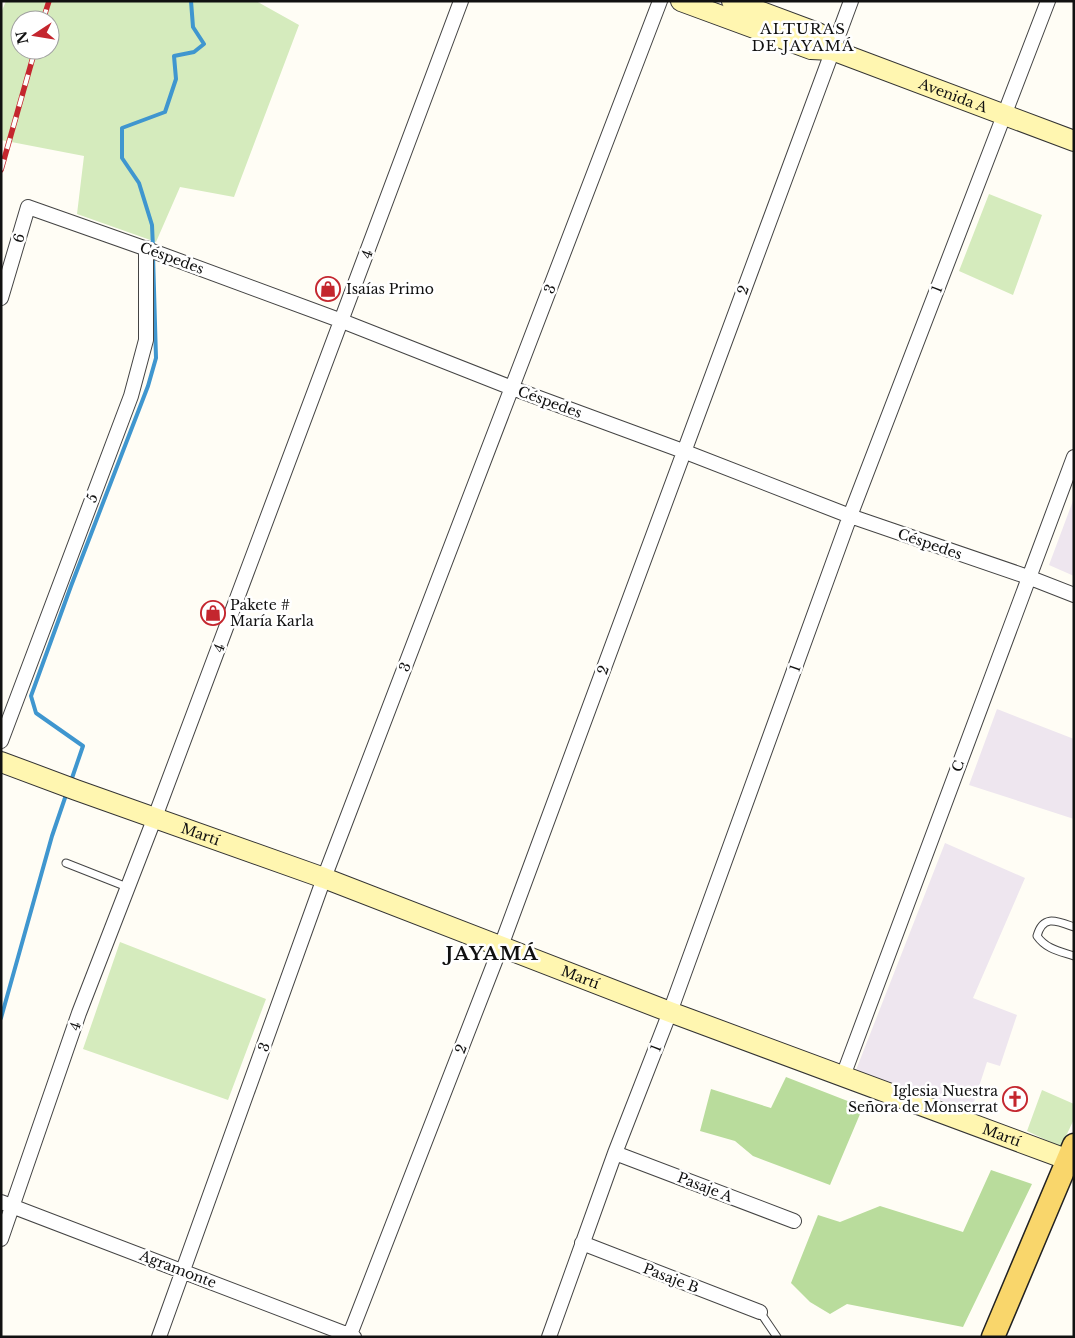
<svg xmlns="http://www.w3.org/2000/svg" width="1075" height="1338" viewBox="0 0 1075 1338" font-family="'Libre Baskerville',serif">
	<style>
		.industrial { fill: #eee6ef }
		.green { fill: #d5ebbd; fill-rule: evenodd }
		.forest { fill: #b9dc9c }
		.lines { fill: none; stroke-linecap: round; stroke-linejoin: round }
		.stream { stroke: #3f96cf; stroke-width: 4 }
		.lane-casing { stroke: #444; stroke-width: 9 }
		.street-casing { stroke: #444; stroke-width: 16 }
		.secondary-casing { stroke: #333; stroke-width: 22 }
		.primary-casing { stroke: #222; stroke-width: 25 }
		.lane { stroke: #fff; stroke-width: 7 }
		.street { stroke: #fff; stroke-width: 14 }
		.secondary { stroke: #fff6b0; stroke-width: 20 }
		.primary { stroke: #f9d66b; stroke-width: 22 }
		.rail-casing { stroke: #c4262e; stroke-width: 5.5 }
		.rail { stroke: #fff; stroke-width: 4; stroke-dasharray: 11; stroke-linecap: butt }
		.labels { text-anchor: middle; stroke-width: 5; stroke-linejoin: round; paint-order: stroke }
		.street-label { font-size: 14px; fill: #111; stroke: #fff }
		.poi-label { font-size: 14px; fill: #111; stroke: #fff; text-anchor: start }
		.neighbourhood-label { font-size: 15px; letter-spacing: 1px; fill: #111; stroke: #fff }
		.district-label { font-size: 19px; font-weight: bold; letter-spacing: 1px; fill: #111; stroke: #fff }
	</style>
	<rect width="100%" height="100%" fill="#fffdf5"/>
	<path class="industrial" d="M 1074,498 L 1074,576 L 1049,565 Z
		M 997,709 L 1074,739 L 1074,819 L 969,785 Z
		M 945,843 L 1025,878 L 973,998 L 1017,1015 L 1000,1066 L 987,1062 L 971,1111 L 856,1070 Z"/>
	<path class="green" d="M 6,1 L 256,1 L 299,25 L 234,197 L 180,187 L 156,242 L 77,214 L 84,156 L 1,140 L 1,13 ZM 20,20 L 50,20 L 50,50 L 20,50 Z
		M 989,194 L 1042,215 L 1013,295 L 959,271 Z
		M 120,942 L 266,999 L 228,1100 L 83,1049 Z
		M 1042,1090 L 1074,1104 L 1074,1119 L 1061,1147 L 1027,1131 Z"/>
	<path class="forest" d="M 786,1077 L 863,1107 L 830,1185 L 753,1156 L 735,1141 L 700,1131 L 711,1089 L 771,1108 Z
		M 991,1170 L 1032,1184 L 963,1327 L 847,1304 L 830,1314 L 810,1302 L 791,1283 L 818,1215 L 840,1222 L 880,1206 L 963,1232 Z"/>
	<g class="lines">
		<path class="stream" d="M 153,248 L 152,225 L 139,183 L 122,158 L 122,128 L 165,112 L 176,79 L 174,56 L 194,52 L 204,44 L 193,27 L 191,1
			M 71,781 L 83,746 L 36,713 L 31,696 L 71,586 L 148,386 L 156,358 L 153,255
			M 1,1018 L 52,836 L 67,792"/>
		<defs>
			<path id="lane" d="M 66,863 L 127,887
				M 1074,927 C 1057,921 1043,914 1037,936 C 1046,949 1059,951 1074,956
				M 760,1312 L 777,1337"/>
			<path id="street" d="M 1,298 L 28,207 L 147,249 L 342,321 L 512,388 L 683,451 L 850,516 L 1028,577 L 1074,595
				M 1,741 L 131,396 L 146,340 L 146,248
				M 843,1076 L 1074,457
				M 615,1153 L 794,1221
				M 1,1202 L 354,1337
				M 1,1239 L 79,1013 L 155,817 L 461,1
				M 582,1243 L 760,1312
				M 159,1337 L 324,878 L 660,1
				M 349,1337 L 501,946 L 851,1
				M 549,1337 L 615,1153 L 670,1012 L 850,516 L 1048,1"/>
			<g id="secondary">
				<path id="s1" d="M 681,1 L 811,49 L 832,50 L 1074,141"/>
				<path d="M 732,1 L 818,33 L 832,50"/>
				<path id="s2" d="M 1,762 L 76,790 L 324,878 L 670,1012 L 1074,1162"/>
			</g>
			<path id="primary" d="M 993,1337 L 1074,1145"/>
		</defs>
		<use href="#lane" class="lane-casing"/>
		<use href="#street" class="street-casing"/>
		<use href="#secondary" class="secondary-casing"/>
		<use href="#primary" class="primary-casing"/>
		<use href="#lane" class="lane"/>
		<use href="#street" class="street"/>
		<use href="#secondary" class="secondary"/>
		<use href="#primary" class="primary"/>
		<defs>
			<path id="rail" d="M 43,20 L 49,1
				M 1,170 L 35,50"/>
		</defs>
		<use href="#rail" class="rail-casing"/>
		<use href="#rail" class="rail"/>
	</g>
	<defs>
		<symbol id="shop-ring" viewBox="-11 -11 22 22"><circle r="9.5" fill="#fff" stroke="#c4262e" stroke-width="1.5"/><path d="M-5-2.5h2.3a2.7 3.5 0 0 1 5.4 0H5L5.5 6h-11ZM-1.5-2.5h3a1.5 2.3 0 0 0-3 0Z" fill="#c4262e"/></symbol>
		<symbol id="church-ring" viewBox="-11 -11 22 22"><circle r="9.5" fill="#fff" stroke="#c4262e" stroke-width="1.5"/><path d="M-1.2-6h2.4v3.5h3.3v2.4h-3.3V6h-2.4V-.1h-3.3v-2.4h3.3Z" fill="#c4262e"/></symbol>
	</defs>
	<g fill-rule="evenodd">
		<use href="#shop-ring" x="314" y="275" width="28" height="28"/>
		<use href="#shop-ring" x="199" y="599" width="28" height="28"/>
		<use href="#church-ring" x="1001" y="1085" width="28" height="28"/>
	</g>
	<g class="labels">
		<g class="street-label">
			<text dy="5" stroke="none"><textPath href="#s1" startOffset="289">Avenida A</textPath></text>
			<text transform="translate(19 238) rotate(-74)" y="5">6</text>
			<text transform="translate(367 254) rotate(-70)" y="5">4</text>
			<text transform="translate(172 258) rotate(20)" y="5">Céspedes</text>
			<text transform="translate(550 289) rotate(-69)" y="5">3</text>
			<text transform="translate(937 289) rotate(-69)" y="5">1</text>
			<text transform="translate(743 290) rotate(-70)" y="5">2</text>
			<text transform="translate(550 402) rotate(20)" y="5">Céspedes</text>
			<text transform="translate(92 498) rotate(-69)" y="5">5</text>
			<text transform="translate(930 544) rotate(19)" y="5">Céspedes</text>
			<text transform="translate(219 648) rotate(-69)" y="5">4</text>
			<text transform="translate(405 667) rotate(-69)" y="5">3</text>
			<text transform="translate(795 668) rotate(-70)" y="5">1</text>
			<text transform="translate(603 670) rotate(-70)" y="5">2</text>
			<text transform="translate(958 766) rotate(-70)" y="5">C</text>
			<text dy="5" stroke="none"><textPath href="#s2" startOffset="212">Martí</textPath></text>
			<text dy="5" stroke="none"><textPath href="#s2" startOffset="618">Martí</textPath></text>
			<text transform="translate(75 1026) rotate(-71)" y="5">4</text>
			<text transform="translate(264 1047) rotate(-70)" y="5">3</text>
			<text transform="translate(656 1048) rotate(-69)" y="5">1</text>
			<text transform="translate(461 1049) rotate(-69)" y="5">2</text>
			<text dy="5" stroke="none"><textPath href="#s2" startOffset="1068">Martí</textPath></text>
			<text transform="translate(705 1187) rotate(21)" y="5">Pasaje A</text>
			<text transform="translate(178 1269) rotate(21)" y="5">Agramonte</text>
			<text transform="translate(671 1278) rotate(21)" y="5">Pasaje B</text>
		</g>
		<g class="poi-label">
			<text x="346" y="294">Isaías Primo</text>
			<text x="230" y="610">Pakete #<tspan x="230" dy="16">María Karla</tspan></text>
			<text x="998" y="1096" text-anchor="end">Iglesia Nuestra<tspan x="998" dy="16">Señora de Monserrat</tspan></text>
		</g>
		<g class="neighbourhood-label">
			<text x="803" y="34">ALTURAS<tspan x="803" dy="17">DE JAYAMÁ</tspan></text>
		</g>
		<g class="district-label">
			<text x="492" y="960">JAYAMÁ</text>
		</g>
	</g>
	<rect width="1075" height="1338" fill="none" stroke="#111111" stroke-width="5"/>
	<g transform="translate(35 35) rotate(258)"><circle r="24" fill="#ffffff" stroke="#a0a0a0"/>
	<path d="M0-4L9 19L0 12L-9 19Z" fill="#c4262e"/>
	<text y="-8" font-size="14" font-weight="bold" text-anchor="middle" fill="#111111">N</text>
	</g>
</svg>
